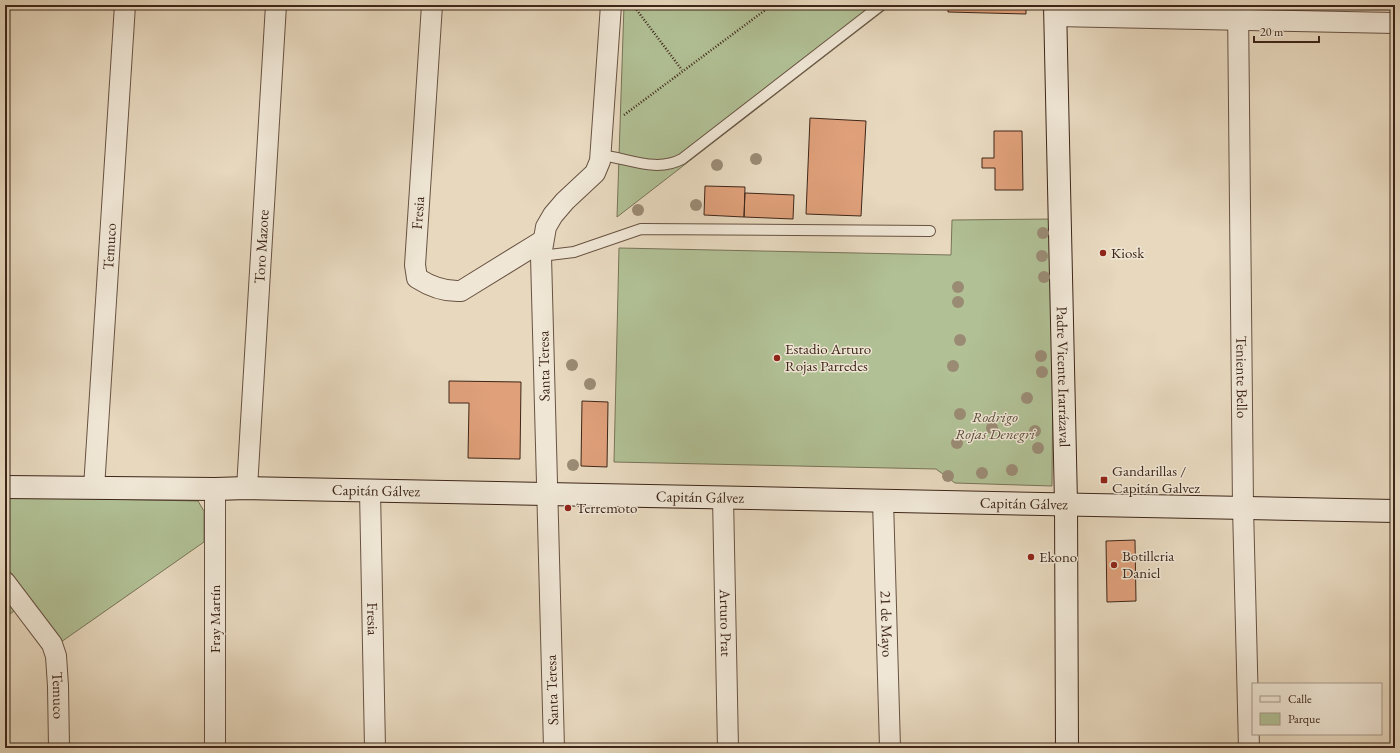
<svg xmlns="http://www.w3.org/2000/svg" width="1400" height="753" viewBox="0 0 1400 753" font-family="'EB Garamond',serif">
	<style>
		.green { fill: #b1c095; stroke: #787357 }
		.building { fill: #dfa07a; stroke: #3e2619 }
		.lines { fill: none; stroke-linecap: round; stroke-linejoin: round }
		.lane-casing { stroke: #685242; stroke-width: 12 }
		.street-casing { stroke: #685242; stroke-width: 22 }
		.secondary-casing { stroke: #3e2619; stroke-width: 24 }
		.path { stroke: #3e2619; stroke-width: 2.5; stroke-dasharray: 1 2; stroke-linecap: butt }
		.lane { stroke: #efe6d5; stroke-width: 10 }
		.street { stroke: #efe6d5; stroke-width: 20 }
		.secondary { stroke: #efe6d5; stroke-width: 22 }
		.tree { fill: #9a8b74 }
		.poi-dot { fill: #8f2418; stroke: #efe6d5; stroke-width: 1.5 }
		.labels { text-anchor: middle; stroke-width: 3; stroke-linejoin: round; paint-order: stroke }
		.street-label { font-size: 15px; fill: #3e2619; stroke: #efe6d5 }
		.poi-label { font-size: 15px; fill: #3e2619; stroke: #efe6d5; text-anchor: start }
		.park-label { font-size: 15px; font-style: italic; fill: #5b4c38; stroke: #efe6d5 }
	</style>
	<rect width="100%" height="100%" fill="#e7d8be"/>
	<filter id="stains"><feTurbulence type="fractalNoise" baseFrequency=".005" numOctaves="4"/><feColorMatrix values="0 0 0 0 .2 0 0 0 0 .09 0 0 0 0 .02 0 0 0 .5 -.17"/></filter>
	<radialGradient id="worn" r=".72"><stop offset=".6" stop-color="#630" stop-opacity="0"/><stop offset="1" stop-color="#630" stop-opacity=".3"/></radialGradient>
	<path class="green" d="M 624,5 L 891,5 L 617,217 Z
		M 1054,219 L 1052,486 L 955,483 L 936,469 L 614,462 L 619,248 L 951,255 L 952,220 Z
		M 5,497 L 198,501 L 204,511 L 204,542 L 61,642 L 28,600 L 5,618 Z"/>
	<path class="building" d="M 948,5 L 1026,5 L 1026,14 L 948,12 Z
		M 810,118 L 866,121 L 861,216 L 806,214 Z
		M 994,131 L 1022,131 L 1023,190 L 995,190 L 995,168 L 982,168 L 982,158 L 994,158 Z
		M 705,186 L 745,187 L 744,217 L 704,215 Z
		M 745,193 L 794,195 L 793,219 L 744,217 Z
		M 449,381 L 521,382 L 520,459 L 468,458 L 469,403 L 449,403 Z
		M 582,401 L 608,402 L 607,467 L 581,466 Z
		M 1135,540 L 1136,601 L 1107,602 L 1106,541 Z"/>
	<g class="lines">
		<defs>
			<path id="lane" d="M 600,155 C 628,158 656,173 682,159 L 881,5
				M 541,256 L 574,252 L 641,229 L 930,231"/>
			<g id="street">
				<path d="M 432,5 L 415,265 L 417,278 C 431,287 444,292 461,291 L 542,241"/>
				<path id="s1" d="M 1238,5 L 1243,507 L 1249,748"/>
				<path d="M 1055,16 L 1395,23"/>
				<path id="s2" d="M 94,488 L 125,5"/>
				<path id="s3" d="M 247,488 L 276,5"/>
				<path d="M 215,489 L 215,748"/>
				<path id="s4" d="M 370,491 L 375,748"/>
				<path id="s5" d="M 723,497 L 728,748"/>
				<path id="s6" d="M 883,500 L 890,748"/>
				<path id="s7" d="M 5,582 L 52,644 L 56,656 L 58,686 L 59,748"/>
				<path d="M 554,748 L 541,256 L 546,227 L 553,215 L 565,201 L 595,173 L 600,161 L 611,5"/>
			</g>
			<g id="secondary">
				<path id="s8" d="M 1055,5 L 1066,503 L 1067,748"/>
				<path id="s9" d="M 5,487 L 215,489 L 247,488 L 1395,511"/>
			</g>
		</defs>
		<use href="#lane" class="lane-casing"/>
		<use href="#street" class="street-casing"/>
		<use href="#secondary" class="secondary-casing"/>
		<path class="path" d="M 633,5 L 682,70
			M 624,115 L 772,5"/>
		<use href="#lane" class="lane"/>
		<use href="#street" class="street"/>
		<use href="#secondary" class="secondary"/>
	</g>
	<g class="tree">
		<circle cx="756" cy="159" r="6"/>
		<circle cx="717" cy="165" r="6"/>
		<circle cx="696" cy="205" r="6"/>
		<circle cx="638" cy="210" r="6"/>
		<circle cx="1043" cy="233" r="6"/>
		<circle cx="1042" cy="256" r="6"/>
		<circle cx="1044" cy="277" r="6"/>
		<circle cx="958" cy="287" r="6"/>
		<circle cx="958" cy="302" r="6"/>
		<circle cx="960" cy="340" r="6"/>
		<circle cx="1041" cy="356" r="6"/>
		<circle cx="572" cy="365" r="6"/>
		<circle cx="953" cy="366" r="6"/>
		<circle cx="1042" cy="372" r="6"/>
		<circle cx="590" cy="384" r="6"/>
		<circle cx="1027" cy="398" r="6"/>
		<circle cx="960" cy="414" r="6"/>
		<circle cx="992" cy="428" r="6"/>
		<circle cx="1035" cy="431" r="6"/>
		<circle cx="957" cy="443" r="6"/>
		<circle cx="1038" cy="448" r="6"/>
		<circle cx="573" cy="465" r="6"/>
		<circle cx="1012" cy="470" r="6"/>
		<circle cx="982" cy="473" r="6"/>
		<circle cx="948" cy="476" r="6"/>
	</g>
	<g class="poi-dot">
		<circle cx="1103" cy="253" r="4"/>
		<circle cx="777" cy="358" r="4"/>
		<rect x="1100" y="476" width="8" height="8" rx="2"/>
		<circle cx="568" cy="508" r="4"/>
		<circle cx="1031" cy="557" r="4"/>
		<circle cx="1114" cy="565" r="4"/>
	</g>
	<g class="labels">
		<g class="street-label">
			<text transform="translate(418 213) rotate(-86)" y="5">Fresia</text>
			<text dy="5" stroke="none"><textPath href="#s2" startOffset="242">Temuco</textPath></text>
			<text dy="5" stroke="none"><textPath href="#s3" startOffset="242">Toro Mazote</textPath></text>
			<text transform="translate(544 366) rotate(-91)" y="5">Santa Teresa</text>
			<text dy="5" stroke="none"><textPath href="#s8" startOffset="372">Padre Vicente Irarrázaval</textPath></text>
			<text dy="5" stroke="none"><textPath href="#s1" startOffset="372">Teniente Bello</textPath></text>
			<text dy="5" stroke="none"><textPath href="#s9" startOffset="371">Capitán Gálvez</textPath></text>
			<text dy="5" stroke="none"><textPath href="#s9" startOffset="695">Capitán Gálvez</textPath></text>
			<text dy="5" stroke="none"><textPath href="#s9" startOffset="1019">Capitán Gálvez</textPath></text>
			<text transform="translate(215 619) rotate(-90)" y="5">Fray Martín</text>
			<text dy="5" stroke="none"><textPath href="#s4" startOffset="128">Fresia</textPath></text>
			<text dy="5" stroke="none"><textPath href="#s5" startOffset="126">Arturo Prat</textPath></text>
			<text dy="5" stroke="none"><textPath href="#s6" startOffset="124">21 de Mayo</textPath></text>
			<text transform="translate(552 690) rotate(-92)" y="5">Santa Teresa</text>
			<text dy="5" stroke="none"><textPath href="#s7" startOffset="130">Temuco</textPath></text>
		</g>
		<g class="poi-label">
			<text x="1111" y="258">Kiosk</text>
			<text x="785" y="354">Estadio Arturo<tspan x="785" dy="17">Rojas Parredes</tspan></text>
			<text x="1112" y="476">Gandarillas /<tspan x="1112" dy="17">Capitán Galvez</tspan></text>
			<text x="576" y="513">Terremoto</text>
			<text x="1122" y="561">Botilleria<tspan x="1122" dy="17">Daniel</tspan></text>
			<text x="1039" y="562">Ekono</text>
		</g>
		<g class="park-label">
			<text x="995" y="422">Rodrigo<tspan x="995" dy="17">Rojas Denegri</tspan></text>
		</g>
	</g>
	<rect width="1400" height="753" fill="none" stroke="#e7d8be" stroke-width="20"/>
	<rect x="6" y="6" width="1388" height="741" fill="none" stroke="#3e2619" stroke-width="2"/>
	<rect x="10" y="10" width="1380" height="733" fill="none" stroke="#3e2619"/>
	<rect x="1252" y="683" width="130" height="52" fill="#efe6d5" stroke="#a8998a"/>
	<rect x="1260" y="696" width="20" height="6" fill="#efe6d5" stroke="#a8998a"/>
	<text x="1288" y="703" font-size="12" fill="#3e2619">Calle</text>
	<rect x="1260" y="713" width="20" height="12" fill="#b1c095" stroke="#a8998a"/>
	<text x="1288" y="723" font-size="12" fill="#3e2619">Parque</text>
	<path d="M1254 36v6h65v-6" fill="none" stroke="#3e2619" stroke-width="2"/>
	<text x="1260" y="36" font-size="12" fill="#3e2619" stroke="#efe6d5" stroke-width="3" paint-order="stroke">20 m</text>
	<rect width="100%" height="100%" filter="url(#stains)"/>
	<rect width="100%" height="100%" fill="url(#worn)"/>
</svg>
